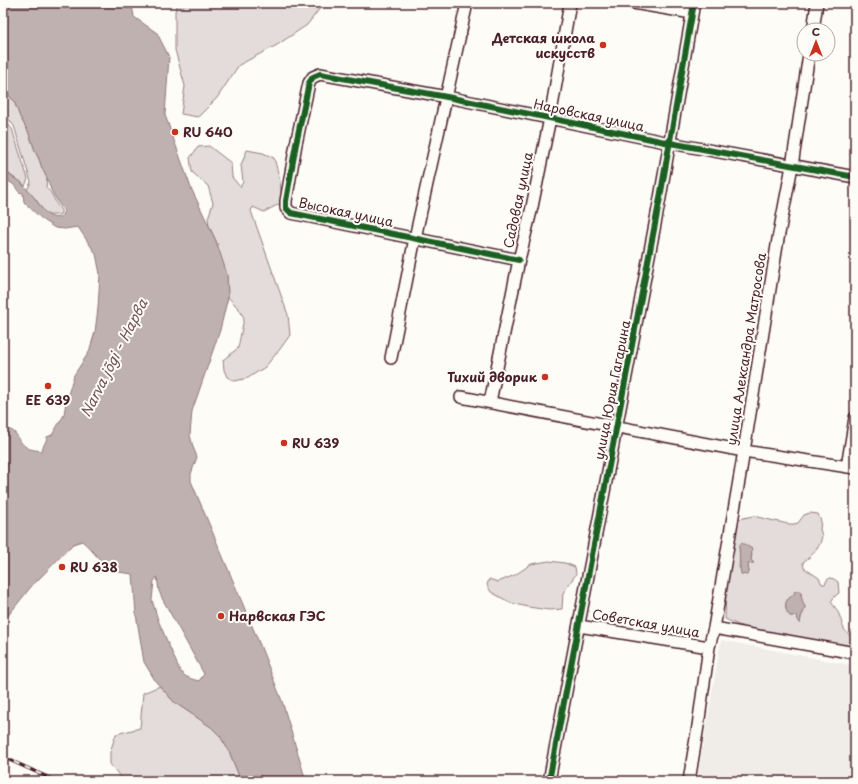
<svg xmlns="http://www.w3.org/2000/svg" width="858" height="784" viewBox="0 0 858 784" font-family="'Playpen Sans',sans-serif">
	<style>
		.built { fill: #f0ece8 }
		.green { fill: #e3dcda; stroke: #967e82; fill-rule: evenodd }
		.water { fill: #c0b1b1; stroke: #91777b; fill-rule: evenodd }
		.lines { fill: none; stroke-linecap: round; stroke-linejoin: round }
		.minor-casing { stroke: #4a1f2b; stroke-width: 14 }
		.minor { stroke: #fdfcf7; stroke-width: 11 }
		.rail-casing { stroke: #4a1f2b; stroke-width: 3.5 }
		.rail { stroke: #fdfcf7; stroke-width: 2; stroke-dasharray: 6; stroke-linecap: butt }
		.cycleway-casing { stroke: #fdfcf7; stroke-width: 8 }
		.cycleway { stroke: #1b5e20; stroke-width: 6 }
		.poi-dot { fill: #c8321e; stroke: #fdfcf7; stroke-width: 1.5 }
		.labels { text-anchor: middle; stroke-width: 4; stroke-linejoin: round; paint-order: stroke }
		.poi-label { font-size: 13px; font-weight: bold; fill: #4a1f2b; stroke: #fdfcf7; text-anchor: start }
		.street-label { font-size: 13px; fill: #4a1f2b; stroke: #fdfcf7 }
		.water-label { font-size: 14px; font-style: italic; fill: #73525a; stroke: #fdfcf7 }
	</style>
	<rect width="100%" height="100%" fill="#fdfcf7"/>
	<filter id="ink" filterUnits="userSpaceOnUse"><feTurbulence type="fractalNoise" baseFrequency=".025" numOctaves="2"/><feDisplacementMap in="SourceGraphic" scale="8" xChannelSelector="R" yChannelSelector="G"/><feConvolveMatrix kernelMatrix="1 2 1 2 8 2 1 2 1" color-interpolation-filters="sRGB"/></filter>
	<g filter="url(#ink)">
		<path class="built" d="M 721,640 L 855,666 L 855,781 L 697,781 Z"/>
		<path class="green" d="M 178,3 L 324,3 L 307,25 L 277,45 L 239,65 L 217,98 L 198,117 L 181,114 L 185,86 L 175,50 L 175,11 Z
			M 3,90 L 8,94 L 14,101 L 20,117 L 28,131 L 36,153 L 39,159 L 42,168 L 47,178 L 46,188 C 48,190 50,191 51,193 C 54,198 56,205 61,210 L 61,214 L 58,215 L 47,215 L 44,212 L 37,201 L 27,190 L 31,182 L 14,126 L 3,112 Z
			M 3,118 L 12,129 L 28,179 L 25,186 L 20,181 L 17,180 L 5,171 L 3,167 Z
			M 209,146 L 231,163 L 232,177 L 240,187 L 243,182 L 241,165 L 247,150 L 263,153 L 274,158 C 279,176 282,185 281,203 L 264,212 L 253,207 L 251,211 L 288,315 L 290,335 L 280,349 L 265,367 L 248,378 L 235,381 L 227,377 L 224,370 L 223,360 L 238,348 L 244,318 L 239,309 L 228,297 L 227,277 L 216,241 L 209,226 L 208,218 L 213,203 L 208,186 L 192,172 L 190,158 L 198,147 Z
			M 810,513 L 818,514 L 821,521 L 820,529 L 822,536 L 820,544 L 811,556 L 803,562 L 804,568 L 819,578 L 822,584 L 825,584 L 827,580 L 830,578 L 834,579 L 838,582 L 839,593 L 834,597 L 831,602 C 835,607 838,611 840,617 C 844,628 842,631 855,638 L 855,646 L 836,645 L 745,628 L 725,619 L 726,591 L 729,560 L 737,521 L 739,519 L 753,516 L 788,524 L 794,524 L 798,523 L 804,515 ZM 739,546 L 752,554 L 751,560 L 748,564 L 749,573 L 739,568 L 740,555 ZM 801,593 L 802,602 L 805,607 L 804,611 L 801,617 L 800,624 L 798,621 L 797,616 L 790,616 C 780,604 788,596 801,593 Z
			M 549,561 L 565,563 L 575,567 L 576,574 L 563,593 L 562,609 L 549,610 L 528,607 L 511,603 L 491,592 L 487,585 L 489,579 L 498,582 L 515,575 L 531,564 Z
			M 160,686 L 174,702 L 211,727 L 220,736 L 229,751 L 241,781 L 129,781 L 122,779 L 110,764 L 110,752 L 116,734 L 140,728 L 143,693 Z"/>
		<path class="water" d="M 3,3 L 113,3 L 117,5 C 121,2 128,2 132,5 L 134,17 L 157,33 L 169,57 L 165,115 L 191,188 L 216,241 L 227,274 L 228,297 L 220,330 L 198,394 L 192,411 L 190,435 L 193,447 L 197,457 L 191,474 L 191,481 L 260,645 L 282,701 L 306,781 L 241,781 L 229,751 L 220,736 L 211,727 L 174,702 L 156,682 L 144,662 L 136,614 L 133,574 C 127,573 119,573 113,570 C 100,563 93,550 82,541 L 73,544 L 30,588 L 3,622 L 3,471 L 5,466 L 3,456 L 3,431 C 17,425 17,442 26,447 C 30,450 36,450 41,451 L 46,441 L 47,437 L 52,435 L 64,415 L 66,401 L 74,375 L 89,352 L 95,332 L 98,308 L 100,274 L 96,254 L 78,227 L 65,229 L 55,228 L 44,221 L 24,202 L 23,193 L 19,192 L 14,185 L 3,177 L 3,167 C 6,173 13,179 20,181 C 23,186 29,191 33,196 C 40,204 47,223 62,216 L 64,211 L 59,204 L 51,190 L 47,178 L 42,168 L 39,159 L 36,153 L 28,131 L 20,117 L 14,101 L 8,94 L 3,90 ZM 157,577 L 159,591 L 163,600 L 204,674 L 199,681 C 191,679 184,677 180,671 L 158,620 L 152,600 L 154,581 Z
			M 741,543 L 746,545 L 752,549 L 751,560 L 754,563 L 748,564 L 749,572 L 747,575 L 741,574 C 739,565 740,555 739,546 Z
			M 795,591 L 800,591 C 802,596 801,600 805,607 L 804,611 L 801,617 L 800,624 L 798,621 L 797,616 L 790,616 C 787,613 786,611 786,607 C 784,597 793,599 795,591 Z"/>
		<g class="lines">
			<defs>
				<path id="minor" d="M 633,3 L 692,13
					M 813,30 L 817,3
					M 519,260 L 291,213 L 286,208 L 286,201 L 296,144 L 309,83 L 313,77 L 320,74 L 447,97 L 670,143 L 855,177
					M 391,358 L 415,238 L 467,3
					M 461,397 L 744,451 L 855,468
					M 490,402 L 519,260 L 532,207 L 550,118 L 570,3
					M 847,467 L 855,418
					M 579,626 L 709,647
					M 714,628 L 855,653
					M 549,781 L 660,198 L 694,3
					M 689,781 L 698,726 L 709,647 L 714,628 L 744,451 L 778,239 L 792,166 L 809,54"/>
			</defs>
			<use href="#minor" class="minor-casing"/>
			<use href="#minor" class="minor"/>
			<defs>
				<path id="rail" d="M 3,757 L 56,781"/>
			</defs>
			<use href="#rail" class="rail-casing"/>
			<use href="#rail" class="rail"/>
			<defs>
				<path id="cycleway" d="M 519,260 L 291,213 L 286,208 L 286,201 L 296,144 L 309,83 L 313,77 L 320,74 L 447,97 L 670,143 L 855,177
					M 549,781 L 660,198 L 694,3"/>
			</defs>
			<use href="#cycleway" class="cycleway-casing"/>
			<use href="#cycleway" class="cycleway"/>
		</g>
	</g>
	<g class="poi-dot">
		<circle cx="603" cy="45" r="4"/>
		<circle cx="175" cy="132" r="4"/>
		<circle cx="545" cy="377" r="4"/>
		<circle cx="48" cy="386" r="4"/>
		<circle cx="284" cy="443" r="4"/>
		<circle cx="62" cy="567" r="4"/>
		<circle cx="221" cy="616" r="4"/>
	</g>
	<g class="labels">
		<g class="poi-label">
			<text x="595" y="43" text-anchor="end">Детская школа<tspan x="595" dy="15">искусств</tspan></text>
			<text x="183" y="137">RU 640</text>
			<text x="537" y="382" text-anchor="end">Тихий дворик</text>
			<text x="48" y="405" text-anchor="middle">EE 639</text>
			<text x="292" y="448">RU 639</text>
			<text x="70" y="572">RU 638</text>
			<text x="229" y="621">Нарвская ГЭС</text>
		</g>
		<g class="street-label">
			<text transform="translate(589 115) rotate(12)" y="5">Наровская улица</text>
			<text transform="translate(518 200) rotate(-78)" y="5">Садовая улица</text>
			<text transform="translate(346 212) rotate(12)" y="5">Высокая улица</text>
			<text transform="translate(746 349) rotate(-81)" y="5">улица Александра Матросова</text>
			<text transform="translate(612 390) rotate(-79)" y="5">улица Юрия Гагарина</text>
			<text transform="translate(646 623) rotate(10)" y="5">Советская улица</text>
		</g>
		<g class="water-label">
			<text transform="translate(114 358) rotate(-63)" y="5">Narva jõgi - Нарва</text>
		</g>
	</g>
	<rect width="858" height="784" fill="none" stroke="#fdfcf7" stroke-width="16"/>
	<rect x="8" y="8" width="842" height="768" fill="none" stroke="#4a1f2b" stroke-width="1.5" filter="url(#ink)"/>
	<g transform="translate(816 42)"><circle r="19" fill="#fdfcf7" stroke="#b5a4a5"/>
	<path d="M0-3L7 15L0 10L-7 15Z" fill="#c8321e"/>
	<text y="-6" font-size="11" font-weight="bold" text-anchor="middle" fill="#4a1f2b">С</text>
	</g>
</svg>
